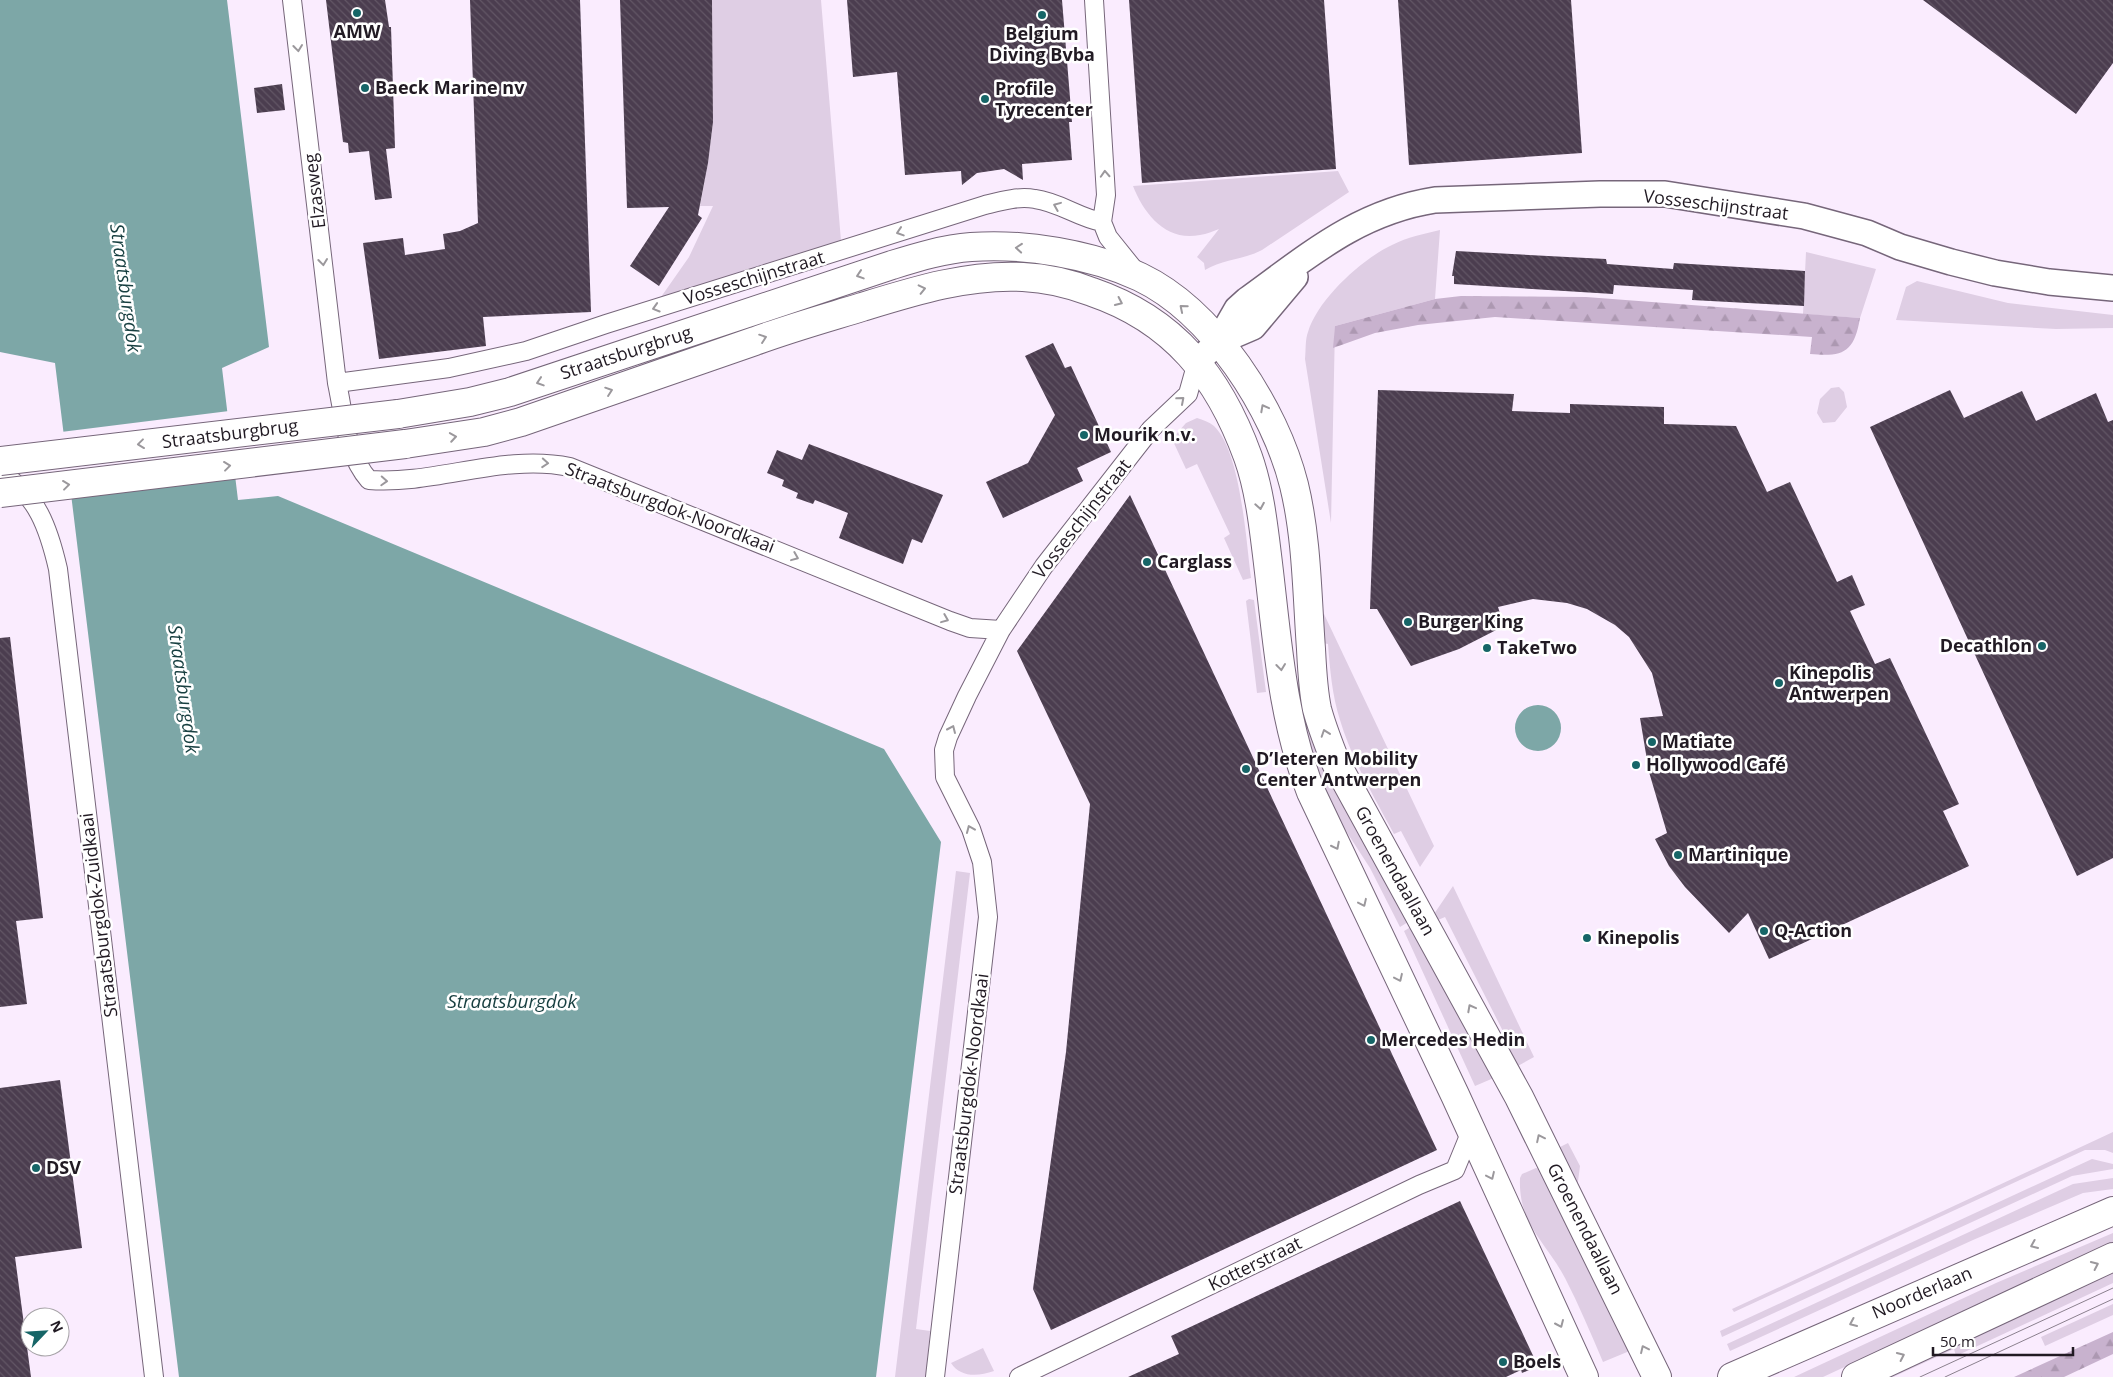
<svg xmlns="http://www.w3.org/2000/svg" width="2113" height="1377" viewBox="0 0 2113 1377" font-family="'Open Sans',sans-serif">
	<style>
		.green { fill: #dfcee4 }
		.forest { fill: url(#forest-firs) }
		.water { fill: #7da7a7 }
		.pier { fill: #faecfe }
		.building { fill: url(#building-back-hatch) }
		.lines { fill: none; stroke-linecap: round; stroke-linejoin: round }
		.street-casing { stroke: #76667a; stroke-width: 20 }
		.secondary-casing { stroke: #76667a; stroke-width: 28 }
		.primary-casing { stroke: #76667a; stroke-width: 30 }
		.street { stroke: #fff; stroke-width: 18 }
		.secondary { stroke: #fff; stroke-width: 25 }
		.primary { stroke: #fff; stroke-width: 28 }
		.tram { stroke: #8b808e; stroke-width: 1 }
		.primary-bridge-casing { stroke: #76667a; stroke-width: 30; stroke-linecap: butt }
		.primary-bridge { stroke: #fff; stroke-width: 28 }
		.oneway { stroke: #9b989c }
		.poi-dot { fill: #166567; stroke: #fff; stroke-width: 2 }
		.labels { text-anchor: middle; stroke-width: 5; stroke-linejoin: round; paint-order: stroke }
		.poi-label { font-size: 18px; font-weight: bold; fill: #211a23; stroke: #fff; text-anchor: start }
		.street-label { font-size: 18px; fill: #211a23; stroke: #fff }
		.water-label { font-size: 19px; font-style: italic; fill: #173f40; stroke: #fff }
	</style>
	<defs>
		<pattern id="forest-firs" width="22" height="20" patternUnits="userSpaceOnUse" patternTransform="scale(1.25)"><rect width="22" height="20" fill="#c8b2ce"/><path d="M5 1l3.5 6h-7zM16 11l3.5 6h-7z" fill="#ac98b1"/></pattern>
		<pattern id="building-back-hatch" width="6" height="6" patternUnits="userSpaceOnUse" patternTransform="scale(1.25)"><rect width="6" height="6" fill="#4b3d4f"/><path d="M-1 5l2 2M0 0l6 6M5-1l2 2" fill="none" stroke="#625665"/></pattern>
	</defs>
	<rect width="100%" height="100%" fill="#faecfe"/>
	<path class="green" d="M 712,0 L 821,0 L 841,241 L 661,297 L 689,257 L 713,206 L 700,206 L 708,163 L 713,122 Z
		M 1338,171 L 1349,192 L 1262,250 C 1243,260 1223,259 1205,270 L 1204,263 L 1197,257 L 1219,229 C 1213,231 1207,234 1200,235 C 1166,242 1144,214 1133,186 Z
		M 1440,230 L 1435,299 L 1335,326 L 1331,523 L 1305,359 C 1306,350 1305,340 1308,332 C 1318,299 1362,259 1392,245 C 1408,237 1423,234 1440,230 Z
		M 1806,252 L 1876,269 L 1860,318 L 1803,314 Z
		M 1917,281 L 2008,303 L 2113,315 L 2113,328 L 2056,329 L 1896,320 L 1906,287 Z
		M 1839,387 L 1844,392 L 1847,407 L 1835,422 L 1823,423 L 1817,413 L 1820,399 L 1831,388 Z
		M 1197,418 C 1203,420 1209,422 1214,426 C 1241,452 1246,541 1251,578 L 1243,580 L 1224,538 L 1230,534 L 1197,464 L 1186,469 L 1172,439 L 1186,423 Z
		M 1249,599 L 1254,600 L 1266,692 L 1257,693 L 1246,601 Z
		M 1321,614 L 1324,614 L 1434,846 L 1420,867 L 1401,831 L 1394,834 C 1374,797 1352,760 1340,720 C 1332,695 1330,669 1328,644 L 1323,643 Z
		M 1306,701 L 1413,919 L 1400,927 L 1370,868 L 1324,797 L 1295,703 Z
		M 956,871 L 970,873 L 916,1329 L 930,1331 L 926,1377 L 895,1377 Z
		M 1453,886 L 1534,1057 L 1516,1067 L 1506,1049 L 1511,1047 L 1445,917 L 1438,920 L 1434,914 Z
		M 1416,924 L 1496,1077 L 1475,1086 L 1404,931 Z
		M 2113,1132 L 2113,1153 L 2105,1150 L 2085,1150 L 1734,1312 L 1732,1309 Z
		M 1568,1143 L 1580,1166 L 1577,1189 L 1556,1149 Z
		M 2092,1159 L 2113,1164 L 2113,1169 L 2072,1176 L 1722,1337 L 1720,1331 Z
		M 1536,1168 L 1543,1170 L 1632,1350 L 1603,1362 C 1591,1334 1579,1305 1565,1278 C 1546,1242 1518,1224 1520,1178 L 1522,1174 Z
		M 2113,1178 L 2113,1189 L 2083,1193 L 1973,1240 L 1730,1351 L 1727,1344 L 2073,1184 Z
		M 2113,1233 L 2113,1242 L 1823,1377 L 1794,1377 L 1996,1283 Z
		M 2113,1267 L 2113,1283 L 1956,1356 L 1954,1349 L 1893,1377 L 1877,1377 Z
		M 2113,1304 L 2113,1315 L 2045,1346 L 2041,1337 Z
		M 983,1348 L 994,1371 C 977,1377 960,1377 951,1363 Z"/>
	<path class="forest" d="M 1461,296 L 1586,297 L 1860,318 C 1854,353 1843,357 1810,354 L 1812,337 L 1495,317 L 1418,325 L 1375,333 L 1333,348 L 1335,326 L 1435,299 Z
		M 2113,1332 L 2113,1354 L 2064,1377 L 2014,1377 Z"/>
	<path class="water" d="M 0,0 L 227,0 L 269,347 L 222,368 L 238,500 L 278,496 L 884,749 L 941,842 L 876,1377 L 179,1377 L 55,363 L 0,352 Z
		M1515 728a23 23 0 1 1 46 0a23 23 0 1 1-46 0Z"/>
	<path class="pier" d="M 229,411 L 238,478 L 69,498 L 61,432 Z"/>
	<path class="building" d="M 326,0 L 385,0 L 389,27 L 391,27 L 395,148 L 386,149 L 392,198 L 375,200 L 369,151 L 349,153 L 348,143 L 343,142 Z
		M 470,0 L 580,0 L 591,312 L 483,317 L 486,346 L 379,359 L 363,243 L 403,238 L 405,255 L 445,249 L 443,234 L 460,231 L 478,223 Z
		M 620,0 L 712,0 L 713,122 L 708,163 L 698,215 L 702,218 L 659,286 L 630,266 L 669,207 L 627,208 Z
		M 847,0 L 1062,0 L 1072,122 L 1069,122 L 1072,160 L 1022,164 L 1023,180 L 1004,169 L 977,173 L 962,185 L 961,171 L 905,175 L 897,72 L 853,77 Z
		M 1129,0 L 1324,0 L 1336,169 L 1142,183 Z
		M 1398,0 L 1571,0 L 1582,153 L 1409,165 Z
		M 1923,0 L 2113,0 L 2113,63 L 2076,114 Z
		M 282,84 L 285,110 L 257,113 L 254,88 Z
		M 1456,251 L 1606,259 L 1607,264 L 1673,269 L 1674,263 L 1805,271 L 1804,306 L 1692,300 L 1693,290 L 1614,285 L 1613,294 L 1454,284 L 1454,276 L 1452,276 Z
		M 1053,343 L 1065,368 L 1071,366 L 1111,452 L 1077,468 L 1083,481 L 1003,518 L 986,482 L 1028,463 L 1055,415 L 1025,356 Z
		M 1378,390 L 1514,394 L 1512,411 L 1570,413 L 1570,404 L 1664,407 L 1664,424 L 1736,426 L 1767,492 L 1790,482 L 1837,582 L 1852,575 L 1865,605 L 1850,611 L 1875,664 L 1890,658 L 1959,804 L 1943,811 L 1969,866 L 1769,959 L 1748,913 L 1729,933 L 1685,887 L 1669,866 L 1655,839 L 1667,833 L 1649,772 L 1640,718 L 1663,716 L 1652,673 L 1629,637 L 1615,625 L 1587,609 L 1567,603 L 1533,599 L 1498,607 L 1504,626 L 1459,649 L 1411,666 L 1377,609 L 1370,609 Z
		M 1950,390 L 1964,418 L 2022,391 L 2036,421 L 2096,393 L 2108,422 L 2113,420 L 2113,858 L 2077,876 L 1870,427 Z
		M 809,444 L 943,495 L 922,543 L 912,539 L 903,564 L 839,538 L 848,513 L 815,500 L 813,504 L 796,498 L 798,493 L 782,486 L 784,480 L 767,473 L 777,450 L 802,460 Z
		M 1130,495 L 1437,1150 L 1051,1330 L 1033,1289 L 1066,1052 L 1090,804 L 1017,651 Z
		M 10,637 L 43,918 L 16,921 L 27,1004 L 0,1007 L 0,638 Z
		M 60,1080 L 82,1248 L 15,1257 L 31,1377 L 0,1377 L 0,1088 Z
		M 1460,1201 L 1538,1366 L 1522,1373 L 1521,1370 L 1506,1377 L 1128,1377 L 1179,1354 L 1171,1336 Z"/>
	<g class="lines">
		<defs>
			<path id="street" d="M 292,0 L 337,383 C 344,415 346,454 369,480 C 436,485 503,453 570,467 L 950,621 L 970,628 L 1001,630
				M 1094,0 L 1106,195 L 1102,222
				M 1102,222 L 1108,237 L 1137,273
				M 337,383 L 449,368 L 526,351 L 606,324 L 985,205 C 1001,201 1018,196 1035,199 C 1059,202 1079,218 1102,222
				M 0,473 C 37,493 49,530 58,569 L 154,1377
				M 935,1377 L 988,917 L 982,862 L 971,829 L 945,777 L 944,750 L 948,737 L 967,696 L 1001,630 L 1044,566 L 1151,429 L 1188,394 L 1197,362
				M 1019,1377 L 1419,1185 L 1455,1170 L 1471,1131"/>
			<path id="secondary" d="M 1218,342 L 1253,327 L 1295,277
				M 1197,362 L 1218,342 L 1237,309 L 1247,300 C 1308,256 1358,212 1435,200 L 1600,194 L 1665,194 L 1804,216 L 1867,233 L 1900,247 L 1951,262 L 1995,273 L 2049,282 L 2113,288"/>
			<path id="primary" d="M 398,414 L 470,402 L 510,392 L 892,265 C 918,257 944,249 971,247 C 1024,243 1091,254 1140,277 C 1213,312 1275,409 1294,485 C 1307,538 1307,595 1311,649 C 1312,669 1313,690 1317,709 C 1322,728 1329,745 1336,763 L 1519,1097 L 1657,1377
				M 405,444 L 484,432 L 521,422 C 599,395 677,368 755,341 C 790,328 826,318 862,307 C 914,291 968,274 1023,277 C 1046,278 1071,284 1092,292 C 1174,320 1219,377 1248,457 C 1259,488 1263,522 1267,555 C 1277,635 1281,716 1311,792 L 1455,1095 L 1584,1377
				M 1732,1377 L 2113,1211
				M 1856,1377 L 2113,1257"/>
		</defs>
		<use href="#street" class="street-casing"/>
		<use href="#secondary" class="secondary-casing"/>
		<use href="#primary" class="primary-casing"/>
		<use href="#street" class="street"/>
		<use href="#secondary" class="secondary"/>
		<use href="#primary" class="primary"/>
		<path class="tram" d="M 1920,1377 L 2113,1288
			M 1945,1377 L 2113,1299"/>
		<defs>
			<path id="primary-bridge" d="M 0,461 L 398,414
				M 0,493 L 405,444"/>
		</defs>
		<use href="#primary-bridge" class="primary-bridge-casing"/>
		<use href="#primary-bridge" class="primary-bridge"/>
	</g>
	<defs><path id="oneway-chevron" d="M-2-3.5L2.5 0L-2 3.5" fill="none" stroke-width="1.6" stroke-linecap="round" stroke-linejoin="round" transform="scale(1.25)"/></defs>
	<g class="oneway">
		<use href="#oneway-chevron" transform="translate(298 48) rotate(83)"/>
		<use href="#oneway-chevron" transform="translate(1105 174) rotate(-93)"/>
		<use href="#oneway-chevron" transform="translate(1057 206) rotate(-158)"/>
		<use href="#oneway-chevron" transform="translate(900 232) rotate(162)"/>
		<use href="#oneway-chevron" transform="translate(1019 248) rotate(-175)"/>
		<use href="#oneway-chevron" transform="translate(323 262) rotate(83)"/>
		<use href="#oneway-chevron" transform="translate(860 275) rotate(162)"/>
		<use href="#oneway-chevron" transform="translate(922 289) rotate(-13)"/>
		<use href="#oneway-chevron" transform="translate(1119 302) rotate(25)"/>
		<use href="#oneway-chevron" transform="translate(656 308) rotate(163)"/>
		<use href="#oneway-chevron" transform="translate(1183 308) rotate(-140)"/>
		<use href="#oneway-chevron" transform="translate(763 338) rotate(-19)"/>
		<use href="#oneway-chevron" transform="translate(540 382) rotate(162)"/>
		<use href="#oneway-chevron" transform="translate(609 391) rotate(-19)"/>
		<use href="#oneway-chevron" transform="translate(1181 400) rotate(-41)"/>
		<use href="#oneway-chevron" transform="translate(1264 408) rotate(-118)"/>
		<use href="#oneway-chevron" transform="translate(453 437) rotate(-9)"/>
		<use href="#oneway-chevron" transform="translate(141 444) rotate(173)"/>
		<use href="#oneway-chevron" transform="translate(545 463) rotate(4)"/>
		<use href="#oneway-chevron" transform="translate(227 466) rotate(-7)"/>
		<use href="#oneway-chevron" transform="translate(384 481) rotate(3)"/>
		<use href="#oneway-chevron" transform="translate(66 485) rotate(-7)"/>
		<use href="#oneway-chevron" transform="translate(1260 506) rotate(80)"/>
		<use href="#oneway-chevron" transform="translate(795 557) rotate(22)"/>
		<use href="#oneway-chevron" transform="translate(945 619) rotate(22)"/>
		<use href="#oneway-chevron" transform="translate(1281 667) rotate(83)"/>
		<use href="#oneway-chevron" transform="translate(952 729) rotate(-66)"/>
		<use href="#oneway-chevron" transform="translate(1325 733) rotate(-109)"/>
		<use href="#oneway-chevron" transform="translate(970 829) rotate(-113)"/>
		<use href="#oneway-chevron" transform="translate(1336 846) rotate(63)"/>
		<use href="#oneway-chevron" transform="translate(1363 903) rotate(65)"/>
		<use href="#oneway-chevron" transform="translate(1399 978) rotate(65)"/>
		<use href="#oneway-chevron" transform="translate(1471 1008) rotate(-118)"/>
		<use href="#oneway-chevron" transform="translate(1540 1138) rotate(-116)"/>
		<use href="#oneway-chevron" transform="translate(1491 1176) rotate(65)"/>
		<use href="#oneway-chevron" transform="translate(2034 1245) rotate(157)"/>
		<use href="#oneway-chevron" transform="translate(2095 1265) rotate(-25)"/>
		<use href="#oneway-chevron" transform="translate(1853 1323) rotate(156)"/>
		<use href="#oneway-chevron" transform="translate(1560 1324) rotate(66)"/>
		<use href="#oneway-chevron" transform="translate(1644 1349) rotate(-115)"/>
		<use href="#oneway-chevron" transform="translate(1901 1356) rotate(-25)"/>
	</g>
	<g class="poi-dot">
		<circle cx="357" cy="13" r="5"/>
		<circle cx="1042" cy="15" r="5"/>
		<circle cx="365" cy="88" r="5"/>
		<circle cx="985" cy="99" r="5"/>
		<circle cx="1084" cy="435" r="5"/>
		<circle cx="1147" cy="562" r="5"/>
		<circle cx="1408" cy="622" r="5"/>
		<circle cx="2042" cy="646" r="5"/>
		<circle cx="1487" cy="648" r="5"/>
		<circle cx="1779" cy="683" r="5"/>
		<circle cx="1652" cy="742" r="5"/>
		<circle cx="1636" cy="765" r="5"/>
		<circle cx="1246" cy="769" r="5"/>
		<circle cx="1678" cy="855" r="5"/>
		<circle cx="1764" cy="931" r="5"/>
		<circle cx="1587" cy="938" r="5"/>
		<circle cx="1371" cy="1040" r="5"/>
		<circle cx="36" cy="1168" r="5"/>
		<circle cx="1503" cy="1362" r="5"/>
	</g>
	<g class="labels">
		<g class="poi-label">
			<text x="357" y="38" text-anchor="middle">AMW</text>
			<text x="1042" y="40" text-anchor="middle">Belgium<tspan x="1042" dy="21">Diving Bvba</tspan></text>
			<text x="375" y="94">Baeck Marine nv</text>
			<text x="995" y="95">Profile<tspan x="995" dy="21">Tyrecenter</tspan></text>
			<text x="1094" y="441">Mourik n.v.</text>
			<text x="1157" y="568">Carglass</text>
			<text x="1418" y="628">Burger King</text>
			<text x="2032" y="652" text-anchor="end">Decathlon</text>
			<text x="1497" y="654">TakeTwo</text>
			<text x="1789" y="679">Kinepolis<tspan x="1789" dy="21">Antwerpen</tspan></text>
			<text x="1662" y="748">Matiate</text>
			<text x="1256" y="765">D’Ieteren Mobility<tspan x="1256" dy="21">Center Antwerpen</tspan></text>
			<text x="1646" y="771">Hollywood Café</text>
			<text x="1688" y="861">Martinique</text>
			<text x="1774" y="937">Q-Action</text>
			<text x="1597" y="944">Kinepolis</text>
			<text x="1381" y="1046">Mercedes Hedin</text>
			<text x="46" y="1174">DSV</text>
			<text x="1513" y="1368">Boels</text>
		</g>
		<g class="street-label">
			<text transform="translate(315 191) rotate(-97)" y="6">Elzasweg</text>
			<text transform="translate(1716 205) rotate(7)" y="6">Vosseschijnstraat</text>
			<text transform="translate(754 278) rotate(-17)" y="6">Vosseschijnstraat</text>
			<text transform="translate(626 353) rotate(-18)" y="6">Straatsburgbrug</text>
			<text transform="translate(230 434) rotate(-7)" y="6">Straatsburgbrug</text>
			<text transform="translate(670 508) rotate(21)" y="6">Straatsburgdok-Noordkaai</text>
			<text transform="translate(1082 519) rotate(-52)" y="6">Vosseschijnstraat</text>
			<text transform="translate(1395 871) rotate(61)" y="6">Groenendaallaan</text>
			<text transform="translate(99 915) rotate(-97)" y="6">Straatsburgdok-Zuidkaai</text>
			<text transform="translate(969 1084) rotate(-83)" y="6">Straatsburgdok-Noordkaai</text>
			<text transform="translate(1585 1229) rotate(63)" y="6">Groenendaallaan</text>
			<text transform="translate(1255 1264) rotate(-26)" y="6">Kotterstraat</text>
			<text transform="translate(1922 1293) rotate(-23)" y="6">Noorderlaan</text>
		</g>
		<g class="water-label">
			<text transform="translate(126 288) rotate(82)" y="7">Straatsburgdok</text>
			<text transform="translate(184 689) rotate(82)" y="7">Straatsburgdok</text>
			<text x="512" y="1008">Straatsburgdok</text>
		</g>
	</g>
	<g transform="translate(45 1332) rotate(65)"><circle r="24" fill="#ffffff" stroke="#a6a3a7"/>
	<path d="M0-4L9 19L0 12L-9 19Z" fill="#166567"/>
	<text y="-8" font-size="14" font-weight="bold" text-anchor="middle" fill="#211a23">N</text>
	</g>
	<path d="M1933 1347v8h140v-8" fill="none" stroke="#211a23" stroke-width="2.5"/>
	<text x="1940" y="1347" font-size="15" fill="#211a23" stroke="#ffffff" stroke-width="4" paint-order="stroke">50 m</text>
</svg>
